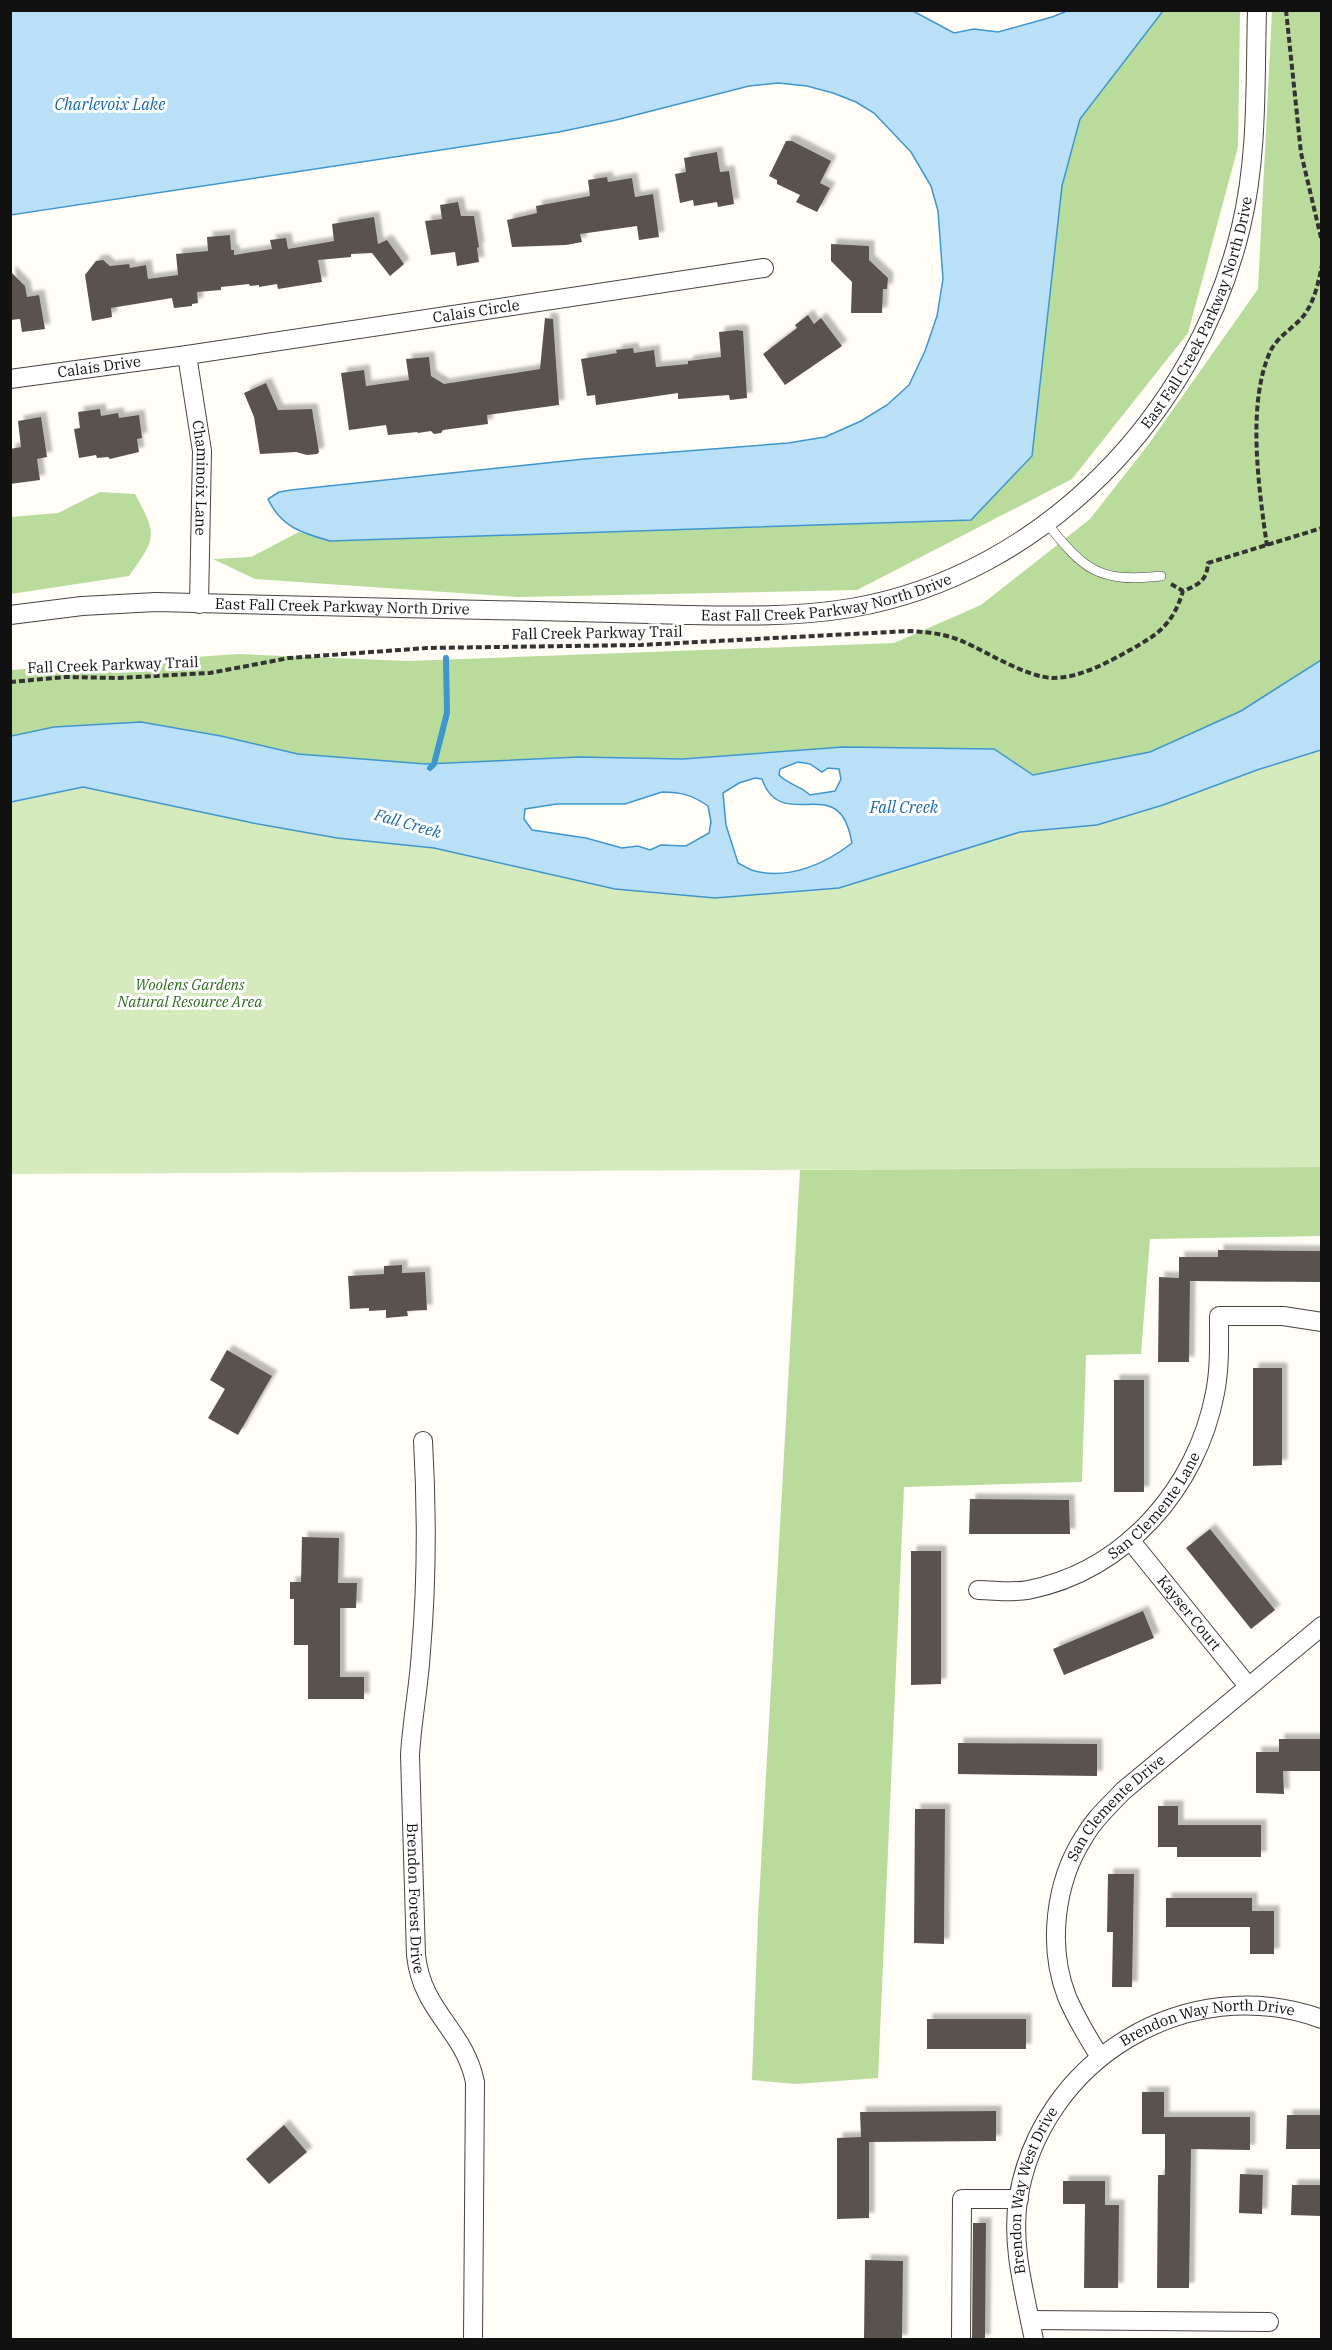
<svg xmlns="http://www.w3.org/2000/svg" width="1332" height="2350" viewBox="0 0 1332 2350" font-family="'IBM Plex Serif',serif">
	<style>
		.green { fill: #d5ebbd }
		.forest { fill: #b9dc9c }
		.water { fill: #b9e0f7; stroke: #3f96cf; stroke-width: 1.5; fill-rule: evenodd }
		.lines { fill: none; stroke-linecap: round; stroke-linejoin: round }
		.stream { stroke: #3f96cf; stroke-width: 6 }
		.building { fill: #5a524d; filter: url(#shadow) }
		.service-casing { stroke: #444; stroke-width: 10 }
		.minor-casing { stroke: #444; stroke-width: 20 }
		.path { stroke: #333; stroke-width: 4; stroke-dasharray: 6 3; stroke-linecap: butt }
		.service { stroke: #fff; stroke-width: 9 }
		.minor { stroke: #fff; stroke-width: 18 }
		.labels { text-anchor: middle; stroke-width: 6; stroke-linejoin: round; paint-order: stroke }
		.street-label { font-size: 15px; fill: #111; stroke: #fff }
		.park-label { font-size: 15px; font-style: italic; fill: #2f6b1f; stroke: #fff }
		.water-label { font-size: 16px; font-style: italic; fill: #1768a6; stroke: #fff }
	</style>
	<defs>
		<filter id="shadow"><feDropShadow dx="5.5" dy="-5.5" stdDeviation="1.5" flood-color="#0004"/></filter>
	</defs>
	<rect width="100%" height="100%" fill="#fffdf5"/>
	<path class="green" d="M 1321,750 L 1321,1167 L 11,1174 L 10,803 L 83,787 L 253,823 L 337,838 L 434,848 L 615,889 L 715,898 L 839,888 L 1020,832 L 1097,825 L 1257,770 Z"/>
	<path class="forest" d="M 1163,11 L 1240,11 L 1238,147 L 1188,333 L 1072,479 L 857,590 L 518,597 L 255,579 L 213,559 L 251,557 L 299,532 L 330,541 L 971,520 L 1052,274 L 1062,186 L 1080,119 Z
		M 1272,11 L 1321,11 L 1321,660 L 1241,711 L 1150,752 L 1033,775 L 993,749 L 843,747 L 683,759 L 579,757 L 426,764 L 298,754 L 221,736 L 141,722 L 54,727 L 11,736 L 11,670 L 238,654 L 408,661 L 894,643 L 981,605 L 1090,519 L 1148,445 L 1258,289 Z
		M 100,492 L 135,494 C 158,536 156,538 129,576 L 11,594 L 11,517 L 58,513 Z
		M 1321,1167 L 1321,1236 L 1150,1239 L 1141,1354 L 1086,1355 L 1082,1482 L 904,1487 L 878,2078 L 796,2084 L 752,2080 L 758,1918 L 800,1170 Z"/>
	<path class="water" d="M 913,11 L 954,33 L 974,29 L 998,32 L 1052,17 L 1067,11 L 1163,11 L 1080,119 L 1062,186 L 1032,456 L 971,520 L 330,541 C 302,533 281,527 268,499 L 279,492 L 291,490 L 584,459 L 788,443 L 825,437 L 861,421 L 887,405 L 909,385 L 925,351 L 937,316 L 943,279 L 938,211 L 931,186 L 911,152 L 874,113 L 856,102 L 833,93 L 807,86 L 778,83 L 749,86 L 616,120 L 559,132 L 11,215 L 11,11 Z
		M 1321,660 L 1321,750 L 1257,770 L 1163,805 L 1097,825 L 1020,832 L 839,888 L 715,898 L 615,889 L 434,848 L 337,838 L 253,823 L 83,787 L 11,802 L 11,736 L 54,727 L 141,722 L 221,736 L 298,754 L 426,764 L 579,757 L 683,759 L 843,747 L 994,749 L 1033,775 L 1150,752 L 1241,711 ZM 798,762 L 810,764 L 822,772 L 828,768 L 839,769 L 841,779 L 835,791 L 810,795 C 801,786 789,785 779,775 L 780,769 ZM 755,778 L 762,779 C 776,821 814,795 835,809 C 845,815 850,832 852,843 C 827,863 789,880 755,871 C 749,870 743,865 738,863 L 726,825 L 723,793 L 739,783 ZM 662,792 C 681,792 692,795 708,806 L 711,822 L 709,833 L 686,846 L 661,845 L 650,850 L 638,846 L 622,848 L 586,838 L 532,830 L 524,819 L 525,809 L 557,804 L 625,804 Z"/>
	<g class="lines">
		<path class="stream" d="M 430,768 L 434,764 L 447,713 L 446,658"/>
	</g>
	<path class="building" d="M 786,141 L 792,141 L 831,161 L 820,183 L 830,188 L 817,212 L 796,202 L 800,195 L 777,184 L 777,180 L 769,176 Z
		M 717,152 L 720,172 L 729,171 L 734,204 L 718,207 L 717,202 L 694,206 L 693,200 L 680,203 L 675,174 L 686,172 L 684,158 Z
		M 607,177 L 608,182 L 632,178 L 635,197 L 653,194 L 659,237 L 639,240 L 637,226 L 580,234 L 582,242 L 566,245 L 512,247 L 507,220 L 537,213 L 536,206 L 590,196 L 588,180 Z
		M 458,202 L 461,216 L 474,216 L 479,247 L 477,248 L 479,262 L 457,266 L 455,252 L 431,255 L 425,221 L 442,219 L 440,205 Z
		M 374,217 L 378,244 L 387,240 L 404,264 L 390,276 L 372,253 L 351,254 L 351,257 L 318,260 L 322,282 L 278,289 L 277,284 L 259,287 L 259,285 L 250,286 L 249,284 L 221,287 L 221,290 L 197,292 L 198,303 L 192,304 L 192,306 L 174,308 L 172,298 L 111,308 L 112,317 L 92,321 L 85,275 L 96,261 L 103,260 L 110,266 L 129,264 L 130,268 L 146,265 L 148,279 L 178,275 L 176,254 L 208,251 L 207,237 L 230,235 L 231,250 L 234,250 L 234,255 L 272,249 L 270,240 L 286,238 L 288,249 L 334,241 L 332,224 Z
		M 831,244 L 869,246 L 869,260 L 888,278 L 887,289 L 883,289 L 882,313 L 851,313 L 852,282 L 831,261 Z
		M 10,271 L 25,286 L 27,297 L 39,295 L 45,329 L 22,332 L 20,319 L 10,320 Z
		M 808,315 L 814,324 L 821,318 L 842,346 L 785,385 L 763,354 L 797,328 L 795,325 Z
		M 545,318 L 553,319 L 559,405 L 487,415 L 488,424 L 443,430 L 441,433 L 434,434 L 431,431 L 418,433 L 417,432 L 388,435 L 386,425 L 349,430 L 341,373 L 364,370 L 366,386 L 409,380 L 406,359 L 429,357 L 431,376 L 444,384 L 540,369 Z
		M 737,330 L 743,331 L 747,398 L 730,400 L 729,395 L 678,399 L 678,393 L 596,405 L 595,395 L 587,396 L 581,359 L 617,353 L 616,350 L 633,348 L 634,353 L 654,350 L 656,367 L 688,364 L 688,361 L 721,357 L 719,332 Z
		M 266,383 L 278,410 L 312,409 L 319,452 L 317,454 L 307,455 L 296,452 L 260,454 L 254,417 L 244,393 Z
		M 100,409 L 101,416 L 118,413 L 119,418 L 139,415 L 142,438 L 137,439 L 139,452 L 110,459 L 108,457 L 97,458 L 96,455 L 79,458 L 74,429 L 80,428 L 78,412 Z
		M 41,417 L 47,457 L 37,459 L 40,480 L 10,484 L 10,449 L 21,447 L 18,421 Z
		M 1218,1250 L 1321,1251 L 1320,1282 L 1190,1281 L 1189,1362 L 1158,1362 L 1159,1277 L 1179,1278 L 1179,1257 L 1218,1257 Z
		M 402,1265 L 402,1273 L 425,1272 L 427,1310 L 407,1311 L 408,1316 L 386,1318 L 386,1310 L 369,1311 L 369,1308 L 350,1309 L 348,1276 L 384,1274 L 384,1266 Z
		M 227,1350 L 272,1376 L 238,1435 L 208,1418 L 225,1389 L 210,1380 Z
		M 1253,1368 L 1282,1368 L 1282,1465 L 1253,1466 Z
		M 1114,1380 L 1144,1380 L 1144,1492 L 1114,1492 Z
		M 970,1499 L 1069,1500 L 1070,1534 L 969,1534 Z
		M 1210,1529 L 1275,1610 L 1251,1629 L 1186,1548 Z
		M 302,1537 L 339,1538 L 338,1583 L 357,1583 L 356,1608 L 340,1608 L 340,1677 L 364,1677 L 364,1699 L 308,1699 L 308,1645 L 294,1645 L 294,1599 L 290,1599 L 290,1582 L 301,1582 Z
		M 911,1551 L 941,1551 L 941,1684 L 911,1685 Z
		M 1143,1611 L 1154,1638 L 1064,1675 L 1053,1649 Z
		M 1279,1739 L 1322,1739 L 1322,1771 L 1283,1771 L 1284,1794 L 1256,1793 L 1256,1752 L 1279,1752 Z
		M 958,1743 L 1097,1744 L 1097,1776 L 958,1774 Z
		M 1158,1806 L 1178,1806 L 1178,1825 L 1261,1825 L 1261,1857 L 1177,1857 L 1177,1847 L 1158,1847 Z
		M 915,1809 L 945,1809 L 944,1944 L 914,1943 Z
		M 1108,1874 L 1134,1874 L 1132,1987 L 1112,1987 L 1113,1932 L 1107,1932 Z
		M 1166,1898 L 1252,1898 L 1252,1911 L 1274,1911 L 1274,1954 L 1250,1954 L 1250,1927 L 1166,1927 Z
		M 927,2019 L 1026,2019 L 1026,2049 L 927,2049 Z
		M 1142,2092 L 1164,2092 L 1164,2117 L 1250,2117 L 1250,2150 L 1191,2149 L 1189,2288 L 1157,2288 L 1158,2175 L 1165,2175 L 1165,2134 L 1142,2134 Z
		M 996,2111 L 996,2141 L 869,2142 L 869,2218 L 837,2219 L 837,2138 L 861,2137 L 860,2112 Z
		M 1287,2115 L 1322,2115 L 1322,2149 L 1286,2149 Z
		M 284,2125 L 307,2152 L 269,2184 L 246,2159 Z
		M 1240,2174 L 1263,2175 L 1262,2214 L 1239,2213 Z
		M 1063,2181 L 1105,2181 L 1105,2205 L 1119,2205 L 1118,2288 L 1084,2288 L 1085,2204 L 1063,2204 Z
		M 1292,2185 L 1322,2185 L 1322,2216 L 1291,2215 Z
		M 973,2223 L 986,2223 L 985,2340 L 972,2340 Z
		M 865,2260 L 903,2261 L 902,2340 L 864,2340 Z"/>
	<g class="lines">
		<defs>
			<path id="service" d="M 1046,522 C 1084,570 1098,583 1161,576"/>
			<g id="minor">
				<path id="s1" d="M 187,355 L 202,451 L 199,604"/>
				<path id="s2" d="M 10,379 L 187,355 L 764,268"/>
				<path id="s3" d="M 10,615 L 82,606 L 156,602 C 283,606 410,608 537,611 C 587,612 637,614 687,615 C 742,616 797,617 851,608 C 1044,575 1197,413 1241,227 C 1258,156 1255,82 1257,10"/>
				<path id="s4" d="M 423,1441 C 427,1511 427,1581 421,1651 C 419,1686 412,1720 410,1755 L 416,1955 C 422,2012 464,2029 475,2082 L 473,2340"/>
				<path id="s5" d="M 1130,1540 L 1248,1686"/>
				<path id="s6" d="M 978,1590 C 994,1590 1012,1593 1028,1590 C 1125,1571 1197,1488 1215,1393 C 1220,1368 1219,1342 1219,1316 L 1283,1316 L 1322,1322"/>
				<path id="s7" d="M 1100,2057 C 1088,2038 1076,2018 1067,1997 C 1047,1946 1055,1882 1084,1837 C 1094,1819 1109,1806 1123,1791 L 1322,1626"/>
				<path d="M 1030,2320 L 1269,2322"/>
				<path d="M 961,2340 L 962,2199 L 1019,2199"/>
				<path id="s8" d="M 1034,2340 C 1025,2294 1011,2247 1018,2200 C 1040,2060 1187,1970 1322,2019"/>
			</g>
		</defs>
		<use href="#service" class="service-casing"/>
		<use href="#minor" class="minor-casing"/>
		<path class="path" d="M 1286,10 L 1301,153 L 1322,242
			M 1267,546 C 1259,490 1246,402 1271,350 C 1277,338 1291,329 1300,320 C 1314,305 1318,284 1322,265
			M 1171,584 L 1183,591 C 1198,585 1207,581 1208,563 L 1322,528
			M 10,682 L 66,677 L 117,678 L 210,673 L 289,658 L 427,648 L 640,645 L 910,631 C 928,632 947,634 964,642 C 989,653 1026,677 1053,678 C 1079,678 1107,663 1130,650 C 1159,634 1173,624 1183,591"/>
		<use href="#service" class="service"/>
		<use href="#minor" class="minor"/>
	</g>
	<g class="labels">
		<g class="street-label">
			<text dy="5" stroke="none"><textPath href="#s2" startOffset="471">Calais Circle</textPath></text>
			<text dy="5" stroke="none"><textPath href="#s3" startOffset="1322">East Fall Creek Parkway North Drive</textPath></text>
			<text dy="5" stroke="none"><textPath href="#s2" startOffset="90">Calais Drive</textPath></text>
			<text dy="5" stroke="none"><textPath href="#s1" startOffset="124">Chaminoix Lane</textPath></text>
			<text dy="5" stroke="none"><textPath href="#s3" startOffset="819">East Fall Creek Parkway North Drive</textPath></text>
			<text dy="5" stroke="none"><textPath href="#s3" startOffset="333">East Fall Creek Parkway North Drive</textPath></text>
			<text transform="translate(597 633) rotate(-1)" y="5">Fall Creek Parkway Trail</text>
			<text transform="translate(113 665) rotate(-2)" y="5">Fall Creek Parkway Trail</text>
			<text dy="5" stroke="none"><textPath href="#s6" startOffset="207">San Clemente Lane</textPath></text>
			<text dy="5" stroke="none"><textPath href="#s5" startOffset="94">Kayser Court</textPath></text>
			<text dy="5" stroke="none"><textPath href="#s7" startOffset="278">San Clemente Drive</textPath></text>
			<text dy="5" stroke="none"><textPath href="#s4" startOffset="458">Brendon Forest Drive</textPath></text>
			<text dy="5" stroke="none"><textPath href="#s8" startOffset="426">Brendon Way North Drive</textPath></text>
			<text dy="5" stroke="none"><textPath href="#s8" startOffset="154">Brendon Way West Drive</textPath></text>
		</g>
		<g class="park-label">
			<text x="190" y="990">Woolens Gardens<tspan x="190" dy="17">Natural Resource Area</tspan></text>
		</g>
		<g class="water-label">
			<text x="110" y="110">Charlevoix Lake</text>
			<text x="904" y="813">Fall Creek</text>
			<text transform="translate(408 823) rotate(16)" y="6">Fall Creek</text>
		</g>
	</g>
	<rect width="1332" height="2350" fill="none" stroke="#111111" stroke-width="24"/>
</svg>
